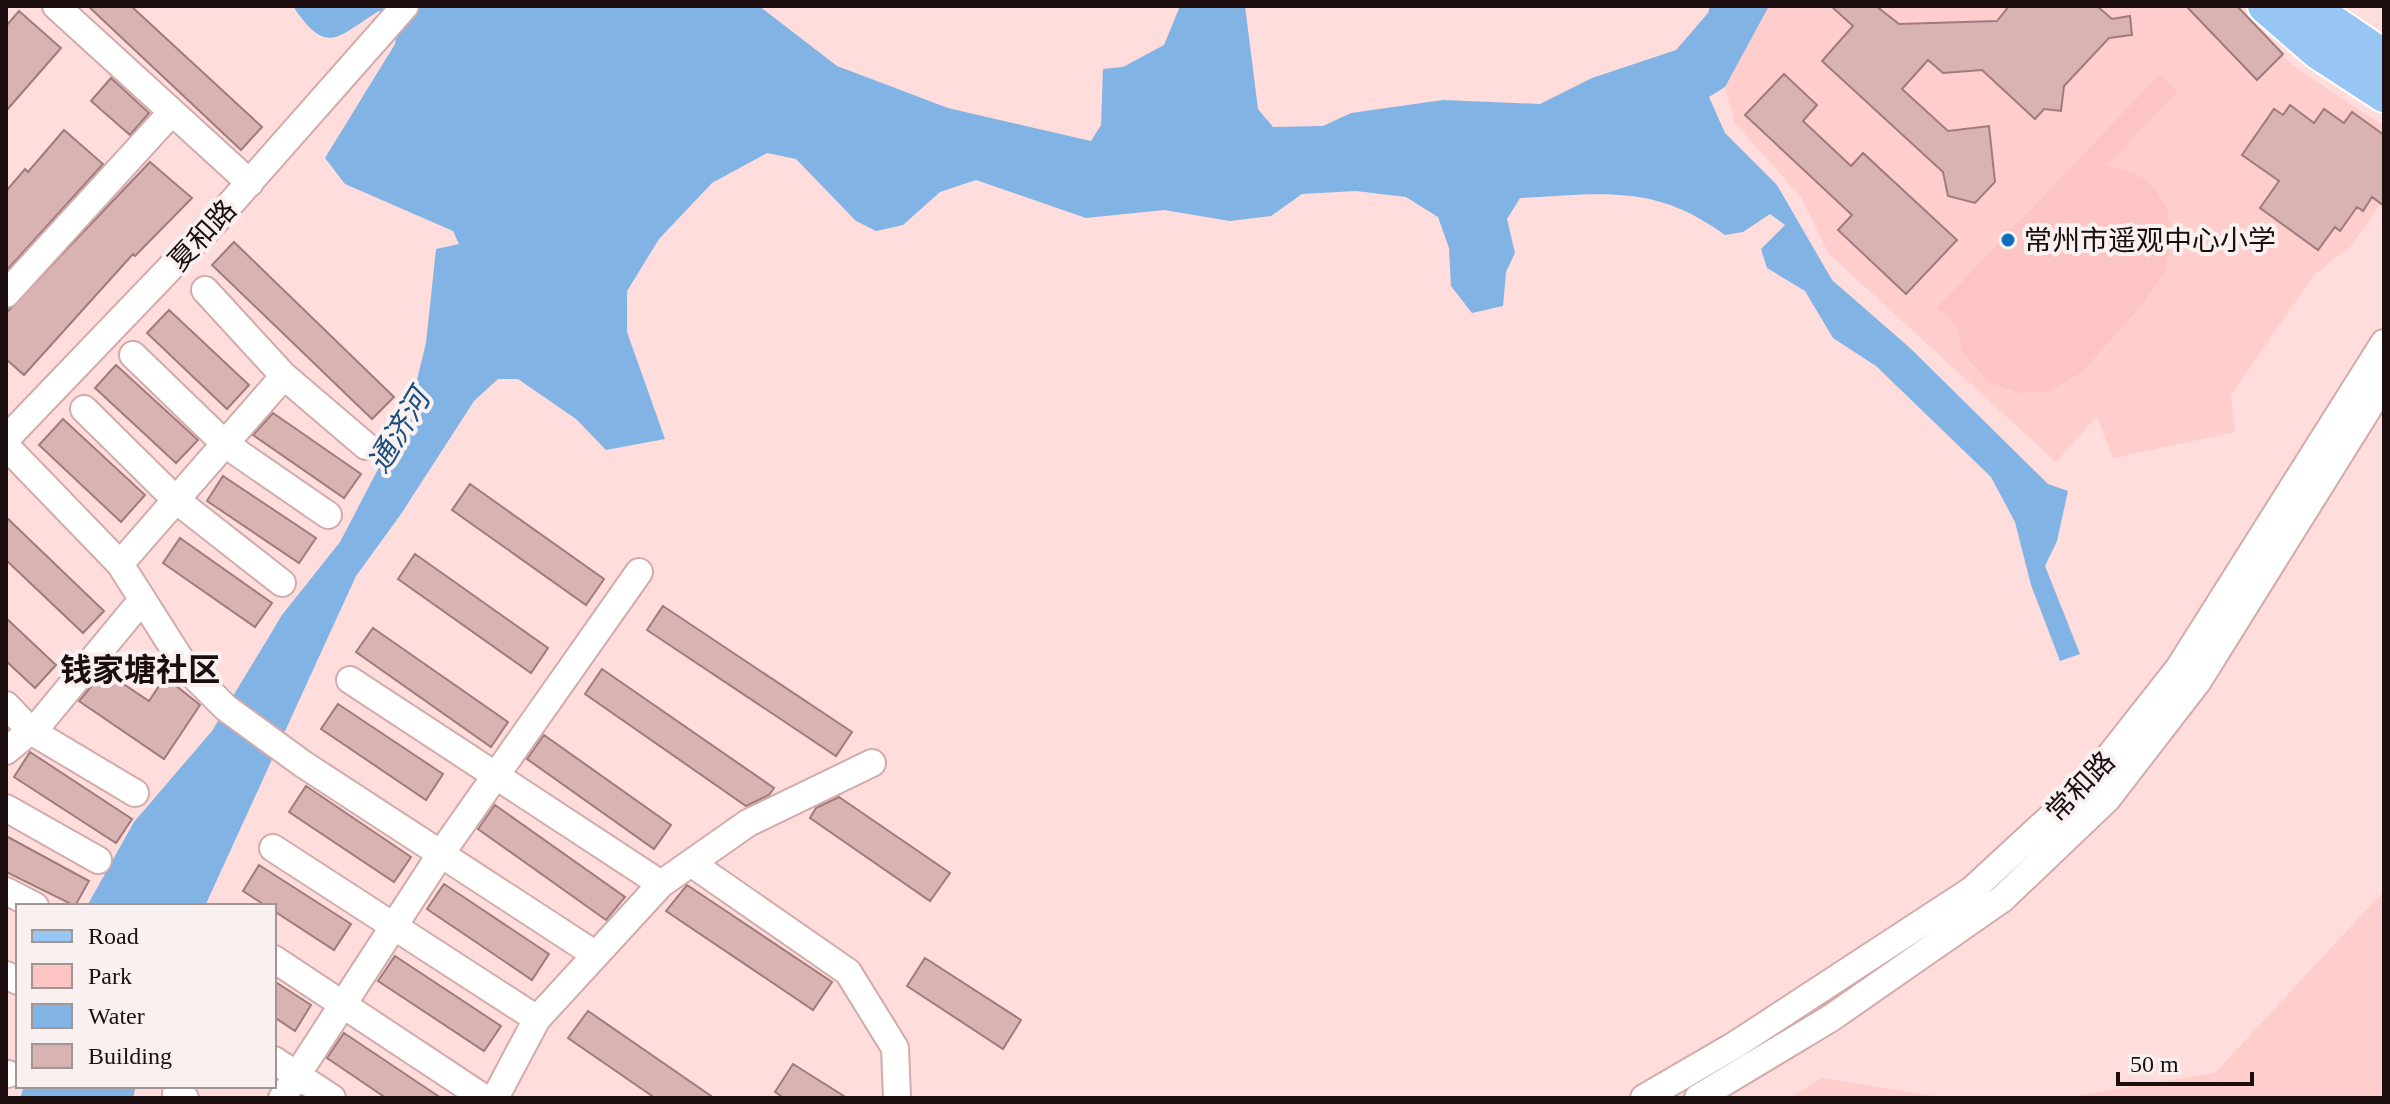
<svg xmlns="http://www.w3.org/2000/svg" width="2390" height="1104" viewBox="0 0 2390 1104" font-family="'Times New Roman','Noto Sans SC',serif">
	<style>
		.built { fill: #fecdcc }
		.green { fill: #fdc4c4 }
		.water { fill: #82b3e5 }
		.building { fill: #d9b2b2; stroke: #a07b7b; stroke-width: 2 }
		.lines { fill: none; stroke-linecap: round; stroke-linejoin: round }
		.minor-casing { stroke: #d2abaa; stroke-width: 30 }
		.major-casing { stroke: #fff; stroke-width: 38 }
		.minor { stroke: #fff; stroke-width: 26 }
		.major { stroke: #97c6f5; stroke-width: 34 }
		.poi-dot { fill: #106ebb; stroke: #f9f1f0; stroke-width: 3 }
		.labels { text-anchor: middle; stroke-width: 8; stroke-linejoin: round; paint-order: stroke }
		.street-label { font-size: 28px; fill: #1c0e0f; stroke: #f9f1f0 }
		.poi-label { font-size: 28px; fill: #1c0e0f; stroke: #f9f1f0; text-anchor: start }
		.water-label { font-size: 30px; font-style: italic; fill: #1b4e7e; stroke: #f9f1f0 }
		.quarter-label { font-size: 32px; font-weight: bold; fill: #1c0e0f; stroke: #f9f1f0 }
	</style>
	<rect width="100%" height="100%" fill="#fedddc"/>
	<path class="built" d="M 1769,6 L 2235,6 L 2292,65 L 2384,126 L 2384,199 L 2352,245 L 2313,276 L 2231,395 L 2235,432 L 2113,458 L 2097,416 L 2056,462 L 1828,253 L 1802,198 L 1735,123 L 1725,87 Z
		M 2384,891 L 2384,1098 L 2062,1098 L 2215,1073 Z
		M 1822,1078 L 1948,1098 L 1789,1098 Z"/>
	<path class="green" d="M 2160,74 L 2178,91 L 2107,165 L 2135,174 L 2155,188 L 2168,210 L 2171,244 L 2164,274 L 2140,307 L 2081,373 L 2049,391 L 2020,393 L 1989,382 L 1963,354 L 1957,326 L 1937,308 Z"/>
	<path class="water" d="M 293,6 L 759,6 L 837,66 L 948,108 L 1091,141 L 1101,125 L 1103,69 L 1123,67 L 1164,45 L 1180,6 L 1245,6 L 1258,109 L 1273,127 L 1323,126 L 1351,113 L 1443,100 L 1540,104 L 1592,78 L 1676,50 L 1708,13 L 1710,6 L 1769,6 L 1725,87 L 1709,97 L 1725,133 L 1777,185 L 1832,280 L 1910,348 L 2048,484 L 2068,491 L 2057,541 L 2045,566 L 2080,654 L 2060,661 L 2031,585 L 2015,522 L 1991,477 L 1876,366 L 1833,338 L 1805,291 L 1767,268 L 1761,249 L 1785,225 L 1770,214 L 1743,232 L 1725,235 C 1654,183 1603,194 1520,198 L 1507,219 L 1515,253 L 1506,272 L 1503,306 L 1472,313 L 1451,286 L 1449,248 L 1438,217 L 1406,197 L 1356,191 L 1302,194 L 1271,216 L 1230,221 L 1164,210 L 1086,218 L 976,180 L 940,192 L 903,225 L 876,231 L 856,221 L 796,159 L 767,153 L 712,183 L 659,239 L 627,291 L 627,332 L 665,439 L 606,450 L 576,419 L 518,379 L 498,379 L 474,401 L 401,514 L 356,576 L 205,906 L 87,906 L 134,822 L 212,731 L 282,615 L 340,542 L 410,408 L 426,343 L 436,249 L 459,244 L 453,231 L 345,184 L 325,158 L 395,44 L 397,31 L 386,14 L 379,11 C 338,36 327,58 293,6 Z
		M 24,1086 L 136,1086 L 133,1098 L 20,1098 Z"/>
	<path class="building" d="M 88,6 L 131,6 L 262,127 L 241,150 Z
		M 1831,6 L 1876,6 L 1899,24 L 1997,21 L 2009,6 L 2097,6 L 2112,19 L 2130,16 L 2132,35 L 2109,38 L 2064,86 L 2061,111 L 2044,109 L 2035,119 L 1982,70 L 1943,73 L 1928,60 L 1902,89 L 1948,131 L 1989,126 L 1995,182 L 1975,203 L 1948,196 L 1943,172 L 1822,61 L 1853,26 Z
		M 2186,6 L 2237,6 L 2283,54 L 2257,80 Z
		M 19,11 L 61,48 L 6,111 L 6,26 Z
		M 1784,74 L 1817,105 L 1803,121 L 1851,166 L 1863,153 L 1957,240 L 1906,294 L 1838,230 L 1852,215 L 1745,115 Z
		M 111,78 L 149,113 L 130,135 L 91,101 Z
		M 2290,105 L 2314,123 L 2324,109 L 2344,123 L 2352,112 L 2384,135 L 2384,206 L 2372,197 L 2363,211 L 2357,207 L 2340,231 L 2335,227 L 2318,250 L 2260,208 L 2279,181 L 2242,155 L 2274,109 L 2283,115 Z
		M 64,130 L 103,164 L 7,270 L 6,191 L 25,169 L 28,172 Z
		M 150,162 L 192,198 L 135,256 L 133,254 L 24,375 L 6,359 L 6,313 Z
		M 234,242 L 394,397 L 372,419 L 212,265 Z
		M 169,310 L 249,385 L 227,409 L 147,333 Z
		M 116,365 L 198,440 L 176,463 L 95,388 Z
		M 273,413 L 361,474 L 344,498 L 253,435 Z
		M 63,419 L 145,495 L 121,522 L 39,445 Z
		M 223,476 L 316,538 L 299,563 L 207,501 Z
		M 470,484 L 604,579 L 586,605 L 452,510 Z
		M 6,517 L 104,611 L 83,633 L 6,560 Z
		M 180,538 L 272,603 L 255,627 L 163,563 Z
		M 415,554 L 548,648 L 531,673 L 398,579 Z
		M 663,606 L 852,732 L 836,756 L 647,630 Z
		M 6,618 L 56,665 L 35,688 L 6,661 Z
		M 373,628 L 508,722 L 491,747 L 356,652 Z
		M 602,669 L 774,788 L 769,795 L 746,806 L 585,694 Z
		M 104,671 L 149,701 L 165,677 L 200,705 L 164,759 L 79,701 Z
		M 338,704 L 443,774 L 426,800 L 321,729 Z
		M 544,735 L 671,825 L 654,849 L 527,759 Z
		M 30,752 L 132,819 L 116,843 L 14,777 Z
		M 306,786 L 411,857 L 394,882 L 289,812 Z
		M 839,797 L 950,873 L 930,901 L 810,818 L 816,808 Z
		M 495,805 L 625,897 L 606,920 L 478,829 Z
		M 6,836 L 89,881 L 75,906 L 6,872 Z
		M 259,865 L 351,924 L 334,950 L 274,911 L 274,906 L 266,906 L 243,891 Z
		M 444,884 L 549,954 L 532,980 L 427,909 Z
		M 687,885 L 832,982 L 813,1010 L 666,911 Z
		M 395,956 L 501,1026 L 484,1051 L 378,981 Z
		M 925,958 L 1021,1020 L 1003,1049 L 907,986 Z
		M 274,981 L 311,1005 L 295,1031 L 274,1017 Z
		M 588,1011 L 714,1098 L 655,1098 L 568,1038 Z
		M 344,1033 L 441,1098 L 386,1098 L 327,1058 Z
		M 793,1064 L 847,1098 L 784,1098 L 775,1092 Z"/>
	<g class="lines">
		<defs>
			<path id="minor" d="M 56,6 L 250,183
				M 205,290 L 284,376 L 366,446
				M 6,294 L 172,112
				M 133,355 L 225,444 L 328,515
				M 84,409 L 176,500 L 282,583
				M 6,439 L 217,219 L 405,6
				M 6,446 L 120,564 L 186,668 L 226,708 L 303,764 L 596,955
				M 120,564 L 284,376
				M 350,680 L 661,884
				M 6,705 L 31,731 L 135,793
				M 6,751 L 41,722 L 142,600
				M 6,808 L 98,860
				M 273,848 L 537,1019
				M 691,863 L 848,972 L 895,1048 L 897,1098
				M 6,891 L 35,906
				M 274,959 L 484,1098
				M 6,975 L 18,981
				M 274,1060 L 332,1098
				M 6,1074 L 8,1074
				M 176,1093 L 185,1098
				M 282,1098 L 442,852 L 639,572
				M 495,1098 L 537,1019 L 661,884 L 748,823 L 872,763
				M 1644,1098 L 1735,1045 L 1972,890 L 2090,781 L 2179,668 L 2384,343
				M 1698,1098 L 1831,1018 L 2002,899 L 2107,799 L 2198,681 L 2384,383"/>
			<path id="major" d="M 2265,6 L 2318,52 L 2384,95
				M 2309,6 L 2384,57"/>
		</defs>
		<use href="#minor" class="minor-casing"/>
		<use href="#major" class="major-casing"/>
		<use href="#minor" class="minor"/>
		<use href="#major" class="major"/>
	</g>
	<circle class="poi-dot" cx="2008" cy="240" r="8"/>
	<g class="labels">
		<g class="street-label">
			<text transform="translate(202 235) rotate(-47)" y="10">夏和路</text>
			<text transform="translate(2080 786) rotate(-46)" y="10">常和路</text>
		</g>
		<g class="poi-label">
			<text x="2024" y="250">常州市遥观中心小学</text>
		</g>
		<g class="water-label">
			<text transform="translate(399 431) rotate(-59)" y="10">通济河</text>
		</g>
		<g class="quarter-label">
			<text x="140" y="681">钱家塘社区</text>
		</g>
	</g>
	<rect width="2390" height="1104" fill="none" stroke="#1c0e0f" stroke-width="16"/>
	<rect x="16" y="904" width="260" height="184" fill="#f9f1f0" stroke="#a19696" stroke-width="2"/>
	<rect x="32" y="930" width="40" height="12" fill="#97c6f5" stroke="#a19696" stroke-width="2"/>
	<text x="88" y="944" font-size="24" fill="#1c0e0f">Road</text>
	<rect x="32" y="964" width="40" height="24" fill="#fdc4c4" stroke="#a19696" stroke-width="2"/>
	<text x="88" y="984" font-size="24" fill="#1c0e0f">Park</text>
	<rect x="32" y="1004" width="40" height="24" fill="#82b3e5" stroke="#a19696" stroke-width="2"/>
	<text x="88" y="1024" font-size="24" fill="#1c0e0f">Water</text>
	<rect x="32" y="1044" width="40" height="24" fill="#d9b2b2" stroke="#a19696" stroke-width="2"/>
	<text x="88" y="1064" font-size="24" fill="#1c0e0f">Building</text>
	<path d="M2118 1072v12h134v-12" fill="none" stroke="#1c0e0f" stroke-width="4"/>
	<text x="2130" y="1072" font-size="24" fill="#1c0e0f" stroke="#f9f1f0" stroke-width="6" paint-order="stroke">50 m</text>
</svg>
